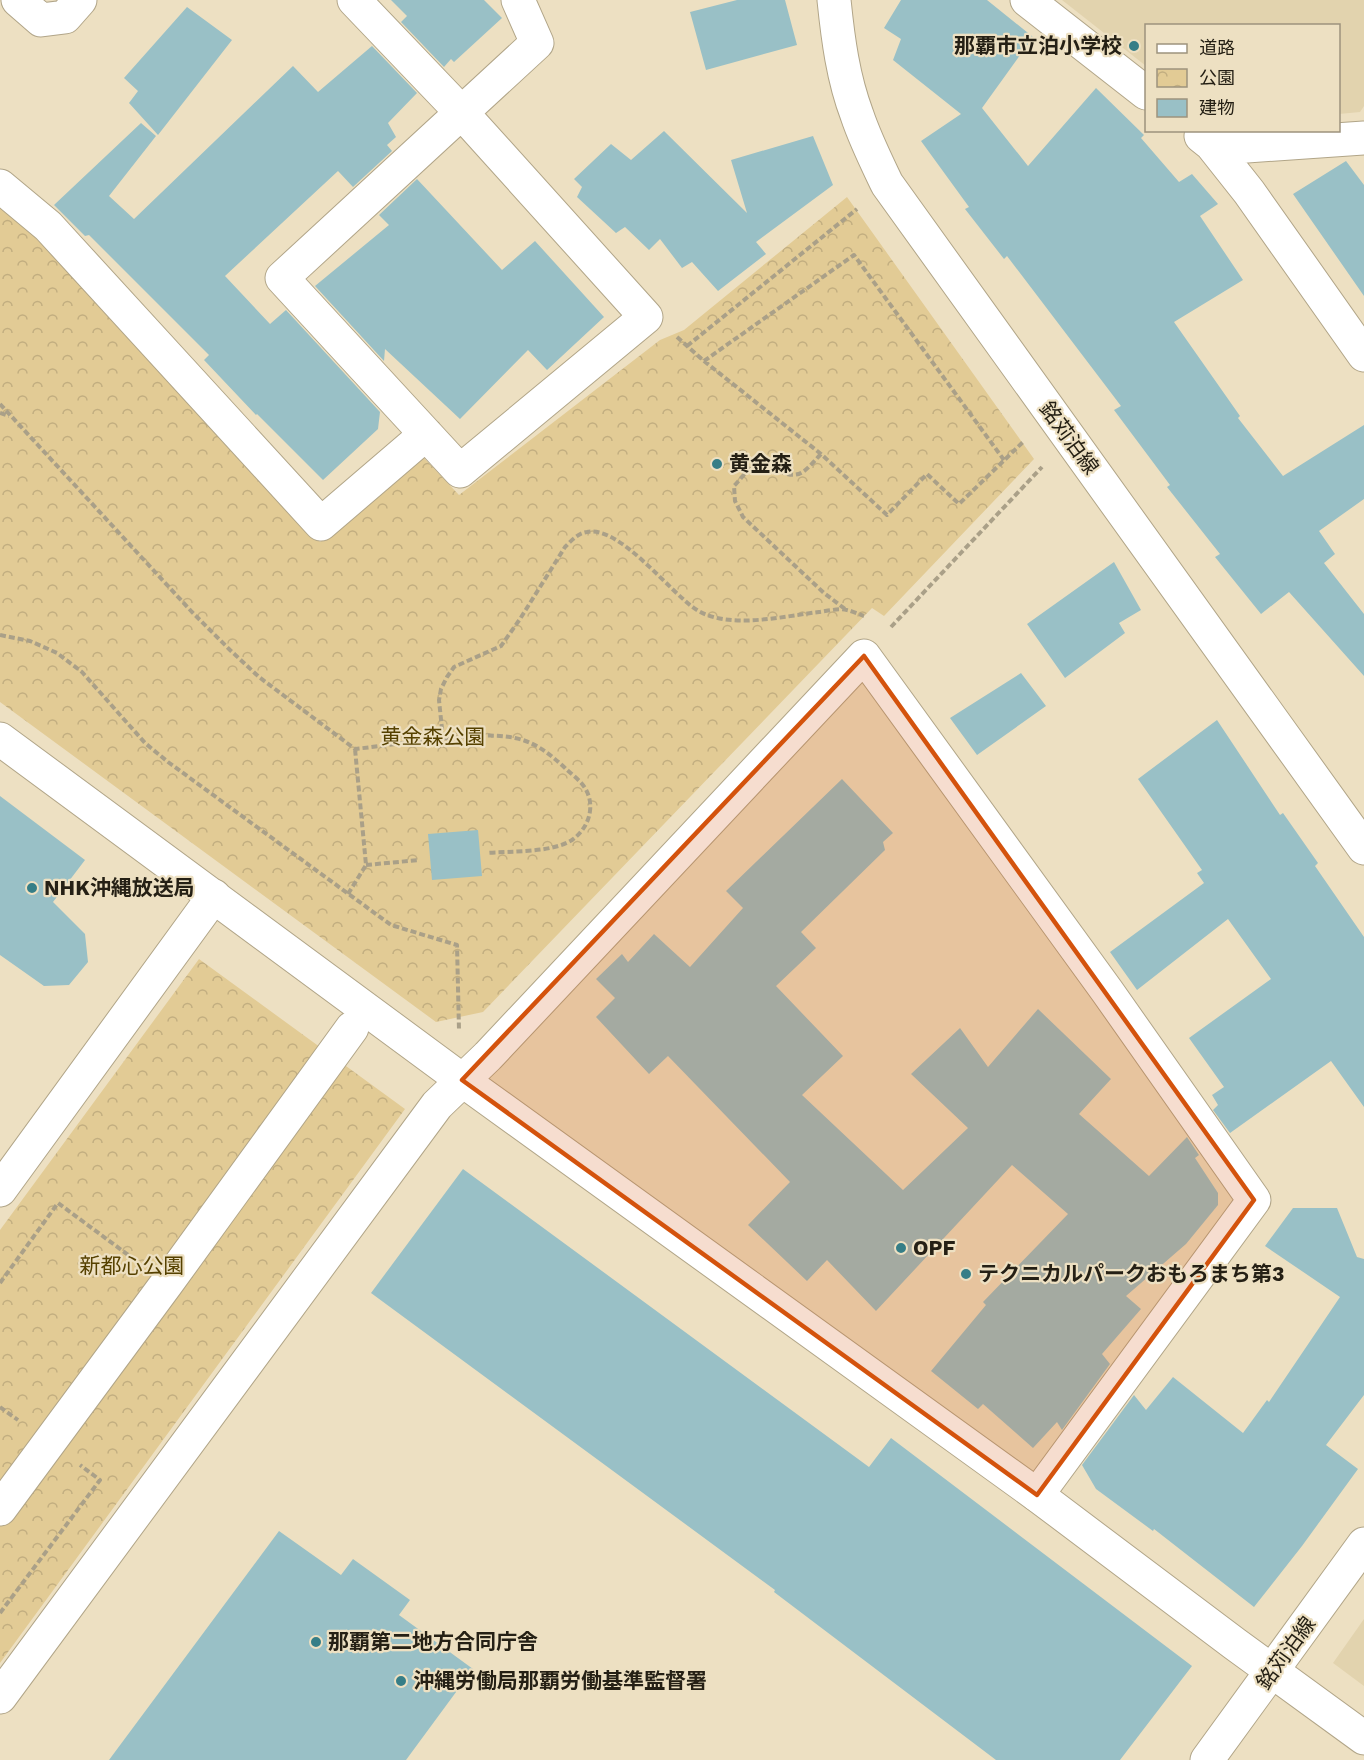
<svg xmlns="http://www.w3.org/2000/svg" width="1364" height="1760" viewBox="0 0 1364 1760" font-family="'Work Sans','Noto Sans JP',sans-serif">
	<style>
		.built { fill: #e2d3ae }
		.park { fill: url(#park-crowns) }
		.building { fill: #99c0c6 }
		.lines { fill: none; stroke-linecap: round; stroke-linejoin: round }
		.pedestrian-casing { stroke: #b1a588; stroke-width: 35 }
		.minor-casing { stroke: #b1a588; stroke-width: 35 }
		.tertiary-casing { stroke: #b1a588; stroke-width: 35 }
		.path { stroke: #aaa088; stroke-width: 4; stroke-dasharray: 6 3; stroke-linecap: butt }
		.pedestrian { stroke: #fff; stroke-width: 33 }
		.minor { stroke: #fff; stroke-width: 33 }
		.tertiary { stroke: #fff; stroke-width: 33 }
		.marked { fill: #d4530d; fill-opacity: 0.2; stroke: #d4530d; stroke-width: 4.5; stroke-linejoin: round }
		.poi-dot { fill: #367e87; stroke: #ede0c2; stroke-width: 2 }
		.labels { text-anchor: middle; stroke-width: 4.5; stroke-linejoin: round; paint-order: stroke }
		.poi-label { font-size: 21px; font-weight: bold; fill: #252015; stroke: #ede0c2; text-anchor: start }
		.street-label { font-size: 21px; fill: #252015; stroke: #ede0c2 }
		.park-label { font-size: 21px; fill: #564100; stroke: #ede0c2 }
	</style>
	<defs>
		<pattern id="park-crowns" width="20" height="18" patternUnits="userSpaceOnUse" patternTransform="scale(1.5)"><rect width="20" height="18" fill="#e2cb95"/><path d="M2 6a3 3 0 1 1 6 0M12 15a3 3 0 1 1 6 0" fill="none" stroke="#c2ae80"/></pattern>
	</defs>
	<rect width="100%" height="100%" fill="#ede0c2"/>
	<path class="built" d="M 1062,0 L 1364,0 L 1364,106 L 1360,112 L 1339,114 L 1338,26 L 1146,26 L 1146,66 Z
		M 1364,1619 L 1364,1686 L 1333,1663 Z"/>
	<path class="park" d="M 847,197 L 1034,459 L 884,616 L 872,608 L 483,1012 L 436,1022 L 0,702 L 0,202 L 32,231 L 320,542 L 422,456 L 459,495 L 660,340 L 684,330 Z
		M 199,959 L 405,1109 L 0,1663 L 0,1230 Z"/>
	<path class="building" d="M 391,0 L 484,0 L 502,18 L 454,62 L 451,59 L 444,67 L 401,22 L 407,16 Z
		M 737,0 L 785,0 L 797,45 L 706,70 L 690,12 Z
		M 901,0 L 987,0 L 1033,37 L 982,108 L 1028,166 L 1096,88 L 1144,135 L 1141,138 L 1179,182 L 1192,174 L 1218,204 L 1200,216 L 1243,280 L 1174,322 L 1240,416 L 1238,418 L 1283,476 L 1364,425 L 1364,499 L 1319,531 L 1335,554 L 1324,563 L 1364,614 L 1364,676 L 1289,592 L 1261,614 L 1215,557 L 1220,554 L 1167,487 L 1170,485 L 1114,410 L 1121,406 L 1007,256 L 1004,259 L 965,209 L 969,207 L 921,141 L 961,114 L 893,60 L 901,39 L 884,28 Z
		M 187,7 L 232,40 L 158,135 L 129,103 L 138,91 L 124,78 Z
		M 372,46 L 417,93 L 388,123 L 396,137 L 387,145 L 392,151 L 353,187 L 338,171 L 225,276 L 270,324 L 286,310 L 380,412 L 378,429 L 323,480 L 257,414 L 256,415 L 204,360 L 209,355 L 89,235 L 85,236 L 54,205 L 141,123 L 156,136 L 109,196 L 134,219 L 293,66 L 318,92 Z
		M 664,131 L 747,213 L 731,160 L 813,136 L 833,185 L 756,242 L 766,254 L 718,291 L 692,262 L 682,268 L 660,239 L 649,250 L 625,227 L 616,233 L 577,197 L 582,187 L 574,179 L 611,144 L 631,160 Z
		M 1346,161 L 1364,185 L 1364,296 L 1293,194 Z
		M 417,179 L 502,270 L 535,241 L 604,317 L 547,370 L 528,350 L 460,419 L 385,349 L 384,361 L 315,286 L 389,225 L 379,215 Z
		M 1114,562 L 1141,610 L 1119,623 L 1125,633 L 1065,678 L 1027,624 Z
		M 1021,673 L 1046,706 L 977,755 L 950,718 Z
		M 1217,720 L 1280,815 L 1283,813 L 1318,863 L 1315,866 L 1364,937 L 1364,1107 L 1331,1061 L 1230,1133 L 1213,1110 L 1218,1105 L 1212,1095 L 1224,1087 L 1189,1038 L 1271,979 L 1228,919 L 1137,990 L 1110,952 L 1204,883 L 1197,873 L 1202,870 L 1138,779 Z
		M 842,779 L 893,833 L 883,842 L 885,850 L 801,932 L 816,948 L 776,986 L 843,1056 L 802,1095 L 903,1190 L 968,1128 L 911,1074 L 960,1028 L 988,1067 L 1038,1009 L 1111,1079 L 1079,1114 L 1149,1176 L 1187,1137 L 1199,1155 L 1195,1158 L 1218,1193 L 1218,1205 L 1186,1244 L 1126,1296 L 1141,1309 L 1102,1354 L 1110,1364 L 1062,1430 L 1057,1422 L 1033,1448 L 983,1404 L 978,1409 L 931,1371 L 986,1305 L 983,1302 L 1068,1214 L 1012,1165 L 876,1311 L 827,1260 L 807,1281 L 748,1225 L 790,1182 L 668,1056 L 649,1074 L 596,1017 L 615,998 L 596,979 L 622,954 L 628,962 L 654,934 L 690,967 L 743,908 L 726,891 Z
		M 0,796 L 85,860 L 53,902 L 85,934 L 88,962 L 69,985 L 44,986 L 0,955 Z
		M 478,830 L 482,876 L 432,880 L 428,834 Z
		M 463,1169 L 869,1467 L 891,1438 L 1192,1666 L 1120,1760 L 996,1760 L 774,1592 L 775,1590 L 371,1293 Z
		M 1293,1208 L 1337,1208 L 1357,1257 L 1364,1259 L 1364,1395 L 1326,1445 L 1358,1469 L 1302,1546 L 1254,1607 L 1154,1529 L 1153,1531 L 1096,1489 L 1082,1465 L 1134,1395 L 1146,1410 L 1173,1377 L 1243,1433 L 1267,1400 L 1269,1402 L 1340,1297 L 1265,1246 Z
		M 279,1531 L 341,1575 L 353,1559 L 410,1600 L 399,1615 L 473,1669 L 406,1760 L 109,1760 Z"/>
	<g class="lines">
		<defs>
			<path id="pedestrian" d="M 0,1509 L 167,1283 L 352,1028"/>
			<path id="minor" d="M 18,0 L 41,20 L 65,17 L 80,0
				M 354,0 L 462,113 L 646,317 L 460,471 L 282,278 L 537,43 L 518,0
				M 1027,0 L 1146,93
				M 1201,136 L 1211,144 L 1233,147 L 1364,138
				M 1211,144 L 1249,192 L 1364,355
				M 0,186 L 48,226 L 321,524 L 426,434
				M 0,1190 L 214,896
				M 0,1697 L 437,1105 L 488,1056 L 864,656 L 1107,991 L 1254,1200 L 1037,1495"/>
			<path id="tertiary" d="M 834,0 C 838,39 843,78 857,115 C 865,139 876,161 887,184 L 1364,848
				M 0,739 L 462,1080 L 1037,1495 L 1235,1644 L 1364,1738
				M 1207,1760 L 1364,1544"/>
		</defs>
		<use href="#pedestrian" class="pedestrian-casing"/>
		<use href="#minor" class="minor-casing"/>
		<use href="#tertiary" class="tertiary-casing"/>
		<path class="path" d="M 677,337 L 704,361 L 821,454 L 887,515 L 927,474 L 959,504 L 1023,442
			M 687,346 L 857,209
			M 704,361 L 854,255 L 1004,460
			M 0,404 L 192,612 L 230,650 L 259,677 L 355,749 C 390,745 425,740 460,737 C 478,736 497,734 515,738 C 535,742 550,754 565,768 C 571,774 580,780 585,788 C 596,806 589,828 572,840 C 552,853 511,851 487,853
			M 0,413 L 9,416
			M 821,454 C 803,473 799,482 773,468 C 769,466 764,463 759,464 C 749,466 741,479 734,486 L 735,501 L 743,517 L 824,593 L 845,609
			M 891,627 L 1042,467
			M 0,635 L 30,641 L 57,653 L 82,672 L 145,743 L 168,762 L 391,925 L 457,945 L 459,1030
			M 443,739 L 439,700 L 441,689 L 447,677 L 454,667 L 501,646 L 520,619 L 565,547 C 571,541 578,533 587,532 C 620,525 671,594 697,610 C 729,630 784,616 819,612 C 827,611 839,608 847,610 C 852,611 858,614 864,616
			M 366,865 L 419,860
			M 348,894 L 366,865 L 355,749
			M 0,1283 L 58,1203 L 135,1260
			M 0,1407 L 18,1420
			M 0,1613 L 100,1480 L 80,1465"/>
		<use href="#pedestrian" class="pedestrian"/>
		<use href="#minor" class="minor"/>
		<use href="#tertiary" class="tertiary"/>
	</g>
	<path class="marked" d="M 864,656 L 1254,1200 L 1037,1495 L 462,1080 Z"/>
	<g class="poi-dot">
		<circle cx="1134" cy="46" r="6"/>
		<circle cx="717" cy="464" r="6"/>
		<circle cx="32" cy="888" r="6"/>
		<circle cx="901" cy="1248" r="6"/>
		<circle cx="966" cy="1274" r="6"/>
		<circle cx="316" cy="1642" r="6"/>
		<circle cx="401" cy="1681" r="6"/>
	</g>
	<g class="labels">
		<g class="poi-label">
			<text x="1122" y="53" text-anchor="end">那覇市立泊小学校</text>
			<text x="729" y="471">黄金森</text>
			<text x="44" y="895">NHK沖縄放送局</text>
			<text x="913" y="1255">OPF</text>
			<text x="978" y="1281">テクニカルパークおもろまち第3</text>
			<text x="328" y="1649">那覇第二地方合同庁舎</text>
			<text x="413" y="1688">沖縄労働局那覇労働基準監督署</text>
		</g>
		<g class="street-label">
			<text transform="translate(1069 438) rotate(54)" y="7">銘苅泊線</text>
			<text transform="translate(1286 1653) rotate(-54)" y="7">銘苅泊線</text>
		</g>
		<g class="park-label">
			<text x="433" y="744">黄金森公園</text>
			<text x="132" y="1273">新都心公園</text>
		</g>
	</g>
	<rect x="1145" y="24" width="195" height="108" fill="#ede0c2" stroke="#9d937d" stroke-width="1.5"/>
	<rect x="1157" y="44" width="30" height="9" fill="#ffffff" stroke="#9d937d" stroke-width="1.5"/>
	<text x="1199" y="54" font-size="18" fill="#252015">道路</text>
	<rect x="1157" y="69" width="30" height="18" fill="url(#park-crowns)" stroke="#9d937d" stroke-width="1.5"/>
	<text x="1199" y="84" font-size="18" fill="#252015">公園</text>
	<rect x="1157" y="99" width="30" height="18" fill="#99c0c6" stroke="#9d937d" stroke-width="1.5"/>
	<text x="1199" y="114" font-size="18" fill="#252015">建物</text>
</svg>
